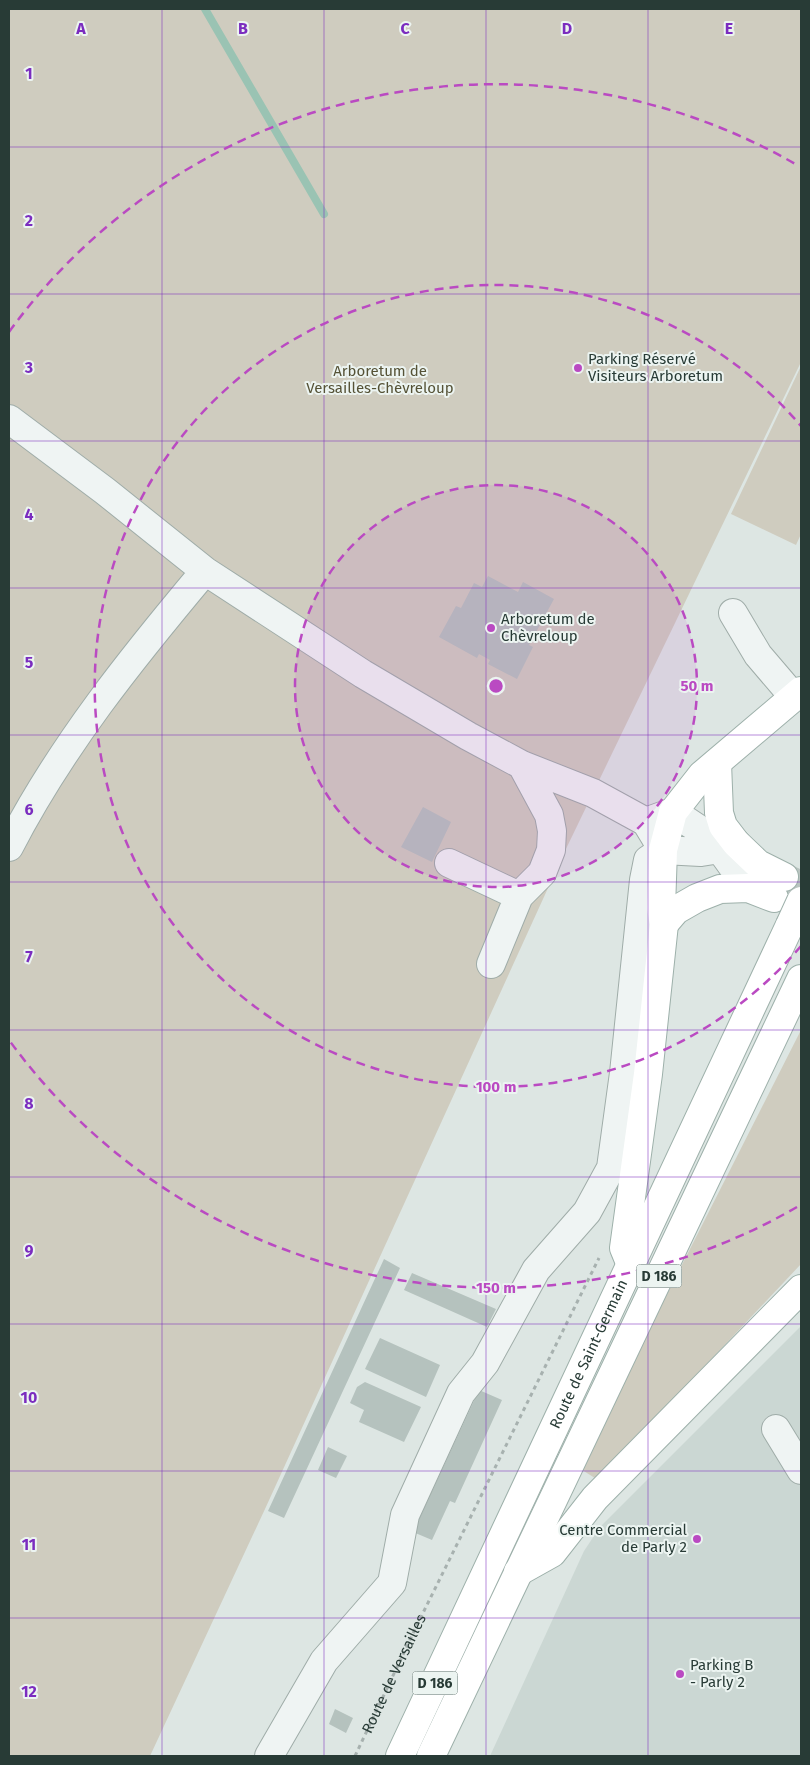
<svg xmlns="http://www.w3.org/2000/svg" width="810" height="1765" viewBox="0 0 810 1765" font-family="'Fira Sans',sans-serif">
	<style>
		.built { fill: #cbd7d3 }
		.green { fill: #cfccbf }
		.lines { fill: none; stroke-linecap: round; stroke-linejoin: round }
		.stream { stroke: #9ac3b3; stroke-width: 8 }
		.building { fill: #b5c2be }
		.major-tunnel { stroke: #b9c4c0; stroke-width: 28; stroke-dasharray: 28 14; stroke-linecap: butt }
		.minor-casing { stroke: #9faca8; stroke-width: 30 }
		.major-casing { stroke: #9db0aa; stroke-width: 30 }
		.path { stroke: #a7b1af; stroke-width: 3; stroke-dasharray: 4 4; stroke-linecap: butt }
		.minor { stroke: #eff4f3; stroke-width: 28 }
		.major { stroke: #fff; stroke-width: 28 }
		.major-bridge-casing { stroke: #9db0aa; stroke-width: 30; stroke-linecap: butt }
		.major-bridge { stroke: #fff; stroke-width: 28 }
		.grid { fill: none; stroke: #7b2cbf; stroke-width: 1; stroke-opacity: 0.55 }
		.ring { fill: none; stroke: #ba4ac2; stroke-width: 2.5; stroke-dasharray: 9 6 }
		.poi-dot { fill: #ba4ac2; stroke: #ecf4f1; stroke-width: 2 }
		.labels { text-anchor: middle; stroke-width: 4; stroke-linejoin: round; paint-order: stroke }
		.shield { fill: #ecf4f1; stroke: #63726e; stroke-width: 1 }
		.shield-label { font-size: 14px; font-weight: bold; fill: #283b36 }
		.poi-label { font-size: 15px; fill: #283b36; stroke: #ecf4f1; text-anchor: start }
		.park-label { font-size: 15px; fill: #555236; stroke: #ecf4f1 }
		.street-label { font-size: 15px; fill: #283b36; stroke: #ecf4f1 }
		.grid-label { font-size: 16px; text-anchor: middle; font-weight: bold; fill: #7b2cbf; stroke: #ecf4f1; stroke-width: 4; stroke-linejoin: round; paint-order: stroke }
		.centre { fill: #ba4ac2; stroke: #ecf4f1; stroke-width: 2.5 }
		.ring-label { font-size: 15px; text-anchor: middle; font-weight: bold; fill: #ba4ac2; stroke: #ecf4f1; stroke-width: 4; stroke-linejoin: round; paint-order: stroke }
	</style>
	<rect width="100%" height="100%" fill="#dde6e3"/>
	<path class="built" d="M 801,1326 L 801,1756 L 490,1756 L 584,1551 L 600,1527 Z"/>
	<path class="green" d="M 9,9 L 801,9 L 801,362 L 564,853 L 265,1509 L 150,1756 L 9,1756 Z
		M 801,366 L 801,534 L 796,545 L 731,514 Z
		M 801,1030 L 801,1264 L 598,1480 L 579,1468 Z"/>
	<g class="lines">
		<path class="stream" d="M 205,9 L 324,214"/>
	</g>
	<path class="building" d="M 488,576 L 518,592 L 523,582 L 554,599 L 529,645 L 533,647 L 517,679 L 488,664 L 490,660 L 479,654 L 477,658 L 439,637 L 456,606 L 461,608 L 474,583 L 482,587 Z
		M 423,807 L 451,822 L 432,862 L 401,847 Z
		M 384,1259 L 400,1268 L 284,1518 L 268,1511 Z
		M 412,1273 L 496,1309 L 487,1327 L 404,1290 Z
		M 380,1338 L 440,1365 L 426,1397 L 365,1369 Z
		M 365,1382 L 421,1407 L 404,1442 L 359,1422 L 364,1410 L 350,1403 L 357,1387 Z
		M 479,1390 L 502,1400 L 455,1503 L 450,1501 L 432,1540 L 413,1532 Z
		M 328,1447 L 347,1456 L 336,1478 L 318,1470 Z
		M 335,1709 L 353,1718 L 346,1733 L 329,1724 Z"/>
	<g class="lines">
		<path class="major-tunnel" d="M 784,877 L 801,885"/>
		<defs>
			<path id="minor" d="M 9,419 L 105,491 L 205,571 L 363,674 L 468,736 L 522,765 L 593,793 L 646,822 L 663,850 L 701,852 L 720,849 L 736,843
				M 733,613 L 758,655 L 793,696
				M 651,820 L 673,812 L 697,828 L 720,849 L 748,888
				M 9,847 C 61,746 132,658 205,571
				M 449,863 L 519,896
				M 491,964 L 519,896 L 542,873 L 551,850 L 552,831 L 549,815 L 522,765
				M 776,1429 L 801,1470
				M 269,1756 L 324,1661 L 392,1583 L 405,1515 L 461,1393 L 485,1363 L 536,1270 L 587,1212 L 611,1168 L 624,1073 L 644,880 L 648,860 L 663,850"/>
			<g id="major">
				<path d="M 717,763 L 719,813 L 723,826 L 736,843 L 758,864 L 784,877"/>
				<path d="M 664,924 L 676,910 L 697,898 L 720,889 L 748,888 L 774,898"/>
				<path d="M 631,1265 L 624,1248 L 648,1074 L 664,924 L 661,908 L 663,850 L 673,812 L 702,775 L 801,691"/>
				<path d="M 518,1572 L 552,1553 L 595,1498 L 801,1289"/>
				<path id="s2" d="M 400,1756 L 790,925"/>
				<path d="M 431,1756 L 801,979"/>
			</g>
		</defs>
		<use href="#minor" class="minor-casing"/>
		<use href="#major" class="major-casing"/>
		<path class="path" id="s1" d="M 355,1756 L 417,1625 L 599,1258"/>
		<use href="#minor" class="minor"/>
		<use href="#major" class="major"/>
		<defs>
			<path id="major-bridge" d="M 790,925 L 801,901"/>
		</defs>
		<use href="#major-bridge" class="major-bridge-casing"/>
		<use href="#major-bridge" class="major-bridge"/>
	</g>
	<path class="grid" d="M 162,9 L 162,1756M 324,9 L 324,1756M 486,9 L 486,1756M 648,9 L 648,1756M 9,147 L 801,147M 9,294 L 801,294M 9,441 L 801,441M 9,588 L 801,588M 9,735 L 801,735M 9,882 L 801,882M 9,1030 L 801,1030M 9,1177 L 801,1177M 9,1324 L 801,1324M 9,1471 L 801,1471M 9,1618 L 801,1618"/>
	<circle cx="496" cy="686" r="201" fill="#ba4ac2" fill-opacity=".12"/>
	<g class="ring">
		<circle cx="496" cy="686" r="201"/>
		<path d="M801 946A401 401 0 1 1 801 426"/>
		<path d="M797 1207A602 602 0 0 1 9 1040M9 332A602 602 0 0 1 797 165"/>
	</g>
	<g class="poi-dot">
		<circle cx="578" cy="368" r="5"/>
		<circle cx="491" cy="628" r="5"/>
		<circle cx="697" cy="1539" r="5"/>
		<circle cx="680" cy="1674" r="5"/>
	</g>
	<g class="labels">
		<g class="shield">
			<rect x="636.5" y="1264.5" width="45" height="23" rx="4"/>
			<rect x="412.5" y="1671.5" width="45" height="23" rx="4"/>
		</g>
		<g class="shield-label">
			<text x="659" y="1281">D 186</text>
			<text x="435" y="1688">D 186</text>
		</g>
		<g class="poi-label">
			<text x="588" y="364">Parking Réservé<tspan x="588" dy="17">Visiteurs Arboretum</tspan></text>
			<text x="501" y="624">Arboretum de<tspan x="501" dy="17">Chèvreloup</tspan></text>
			<text x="687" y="1535" text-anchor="end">Centre Commercial<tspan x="687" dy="17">de Parly 2</tspan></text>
			<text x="690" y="1670">Parking B<tspan x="690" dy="17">- Parly 2</tspan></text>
		</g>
		<g class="park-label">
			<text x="380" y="376">Arboretum de<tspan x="380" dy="17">Versailles-Chèvreloup</tspan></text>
		</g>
		<g class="street-label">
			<text dy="5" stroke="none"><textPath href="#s2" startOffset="444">Route de Saint-Germain</textPath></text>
			<text dy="5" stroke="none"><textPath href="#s1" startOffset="91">Route de Versailles</textPath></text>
		</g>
	</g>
	<g class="grid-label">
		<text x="81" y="34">A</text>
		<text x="243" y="34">B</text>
		<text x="405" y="34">C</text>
		<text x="567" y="34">D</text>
		<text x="729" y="34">E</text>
		<text x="29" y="79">1</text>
		<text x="29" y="226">2</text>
		<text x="29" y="373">3</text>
		<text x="29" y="520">4</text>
		<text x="29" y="668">5</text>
		<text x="29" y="815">6</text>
		<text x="29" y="962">7</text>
		<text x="29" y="1109">8</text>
		<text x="29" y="1256">9</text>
		<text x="29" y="1403">10</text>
		<text x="29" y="1550">11</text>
		<text x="29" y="1697">12</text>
	</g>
	<circle cx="496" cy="686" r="8" class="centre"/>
	<g class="ring-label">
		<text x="697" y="691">50 m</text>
		<text x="496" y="1092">100 m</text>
		<text x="496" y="1293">150 m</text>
	</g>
	<rect width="810" height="1765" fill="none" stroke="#283b36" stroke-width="20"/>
</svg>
